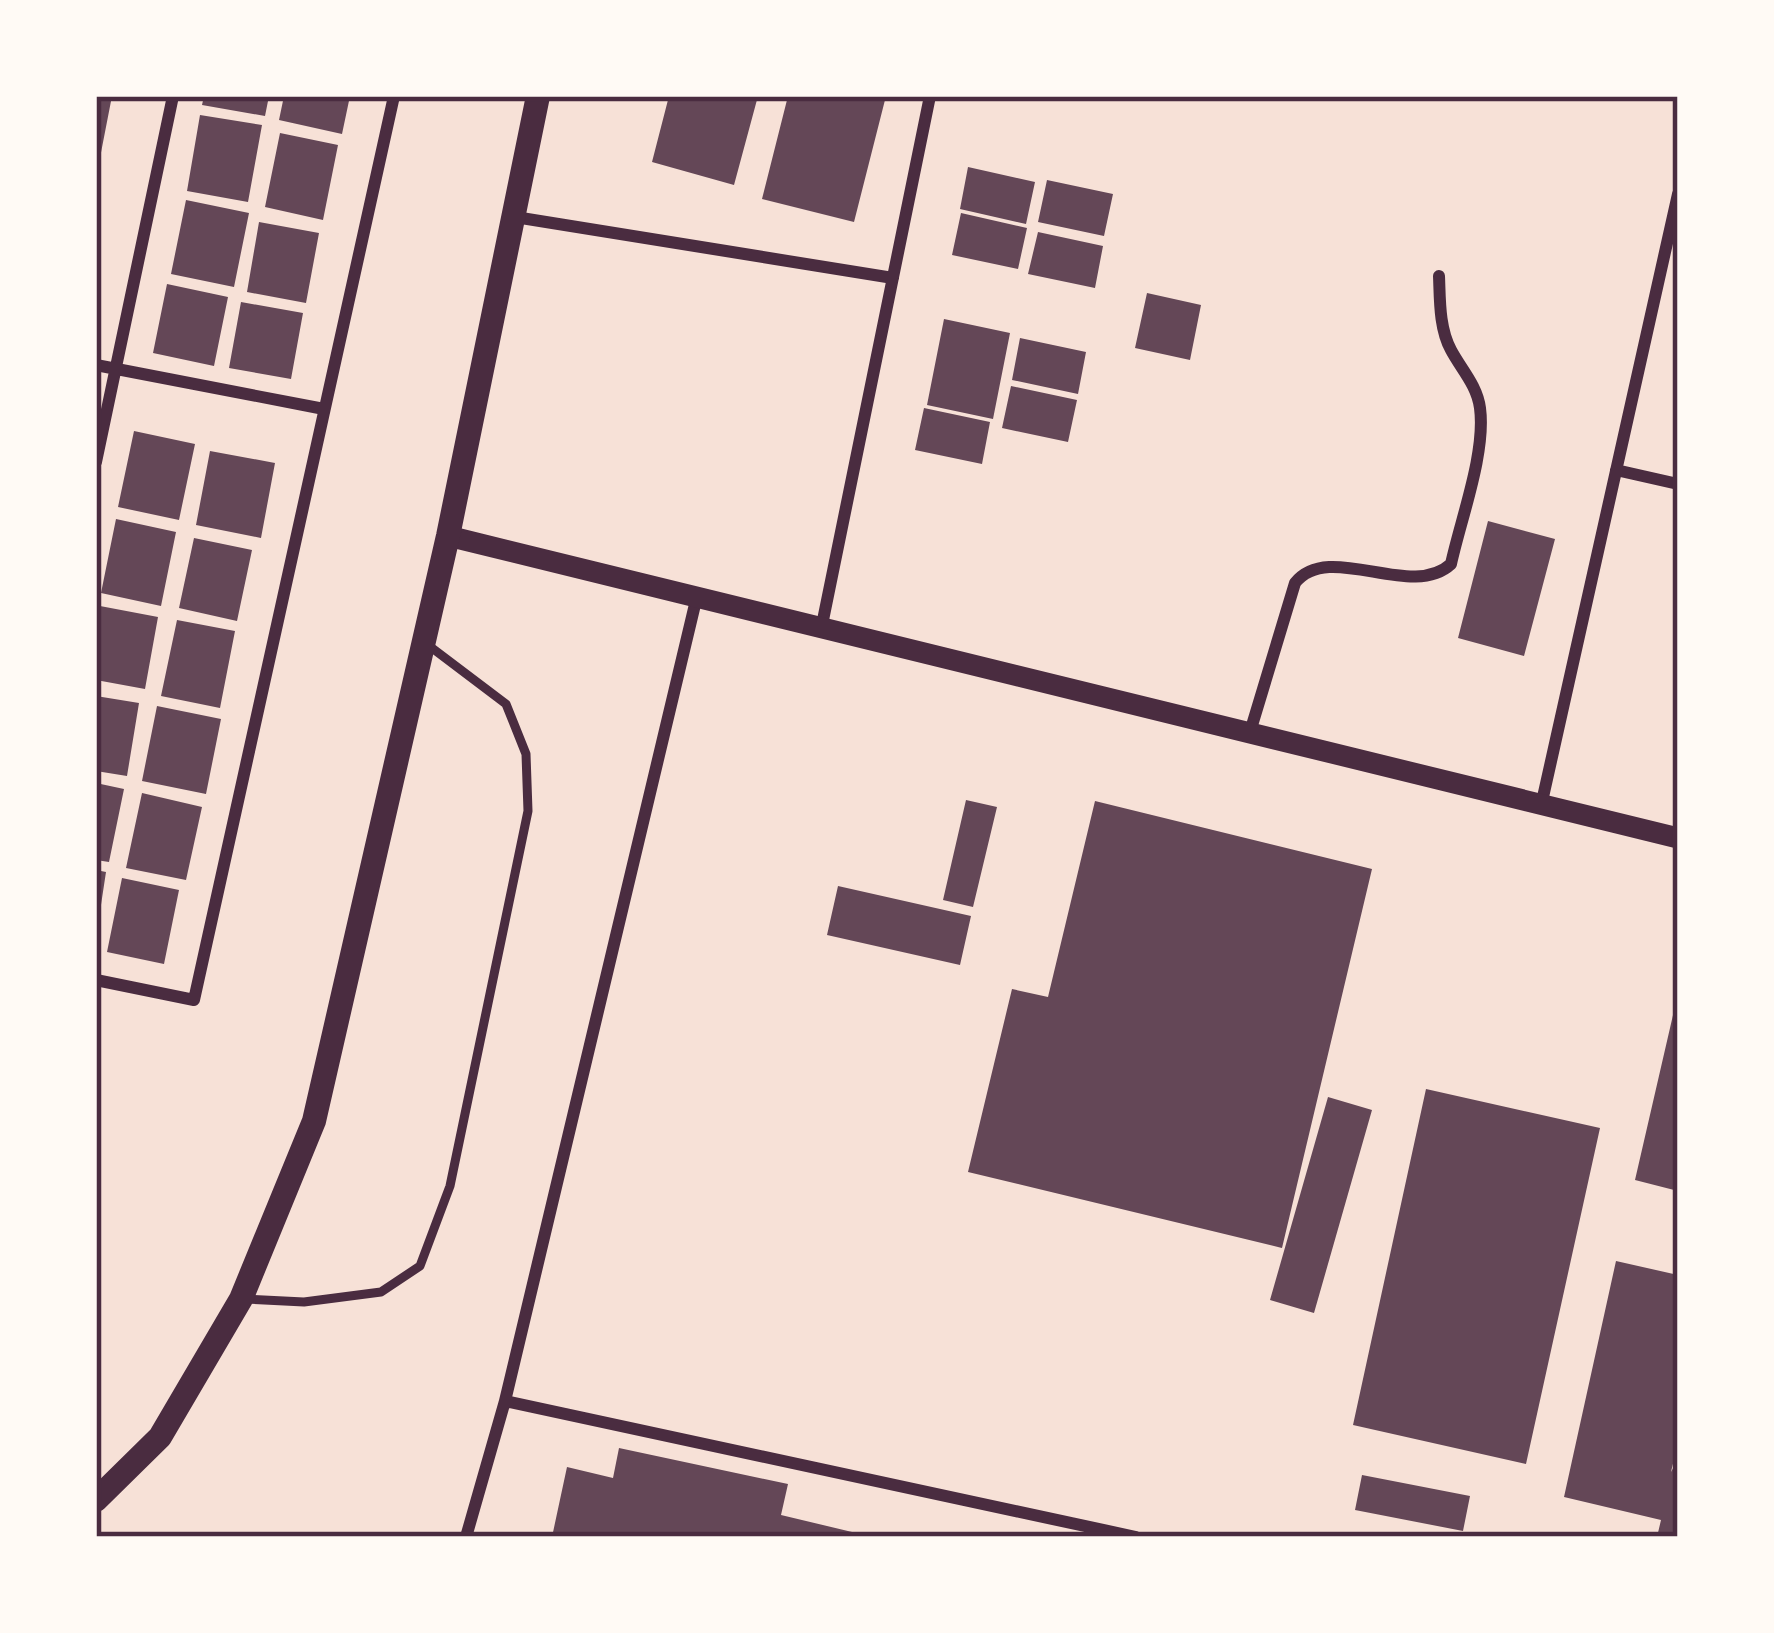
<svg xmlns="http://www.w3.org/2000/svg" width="1774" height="1633" viewBox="0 0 1774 1633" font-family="Signika,sans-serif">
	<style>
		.building { fill: #644757 }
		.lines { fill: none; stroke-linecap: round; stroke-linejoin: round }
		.service { stroke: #4a2c40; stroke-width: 9 }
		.minor { stroke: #4a2c40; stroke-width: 12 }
		.tertiary { stroke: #4a2c40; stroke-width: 21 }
		.secondary { stroke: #4a2c40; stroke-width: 24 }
		.neatline { fill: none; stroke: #4a2c40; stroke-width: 4.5 }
	</style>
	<rect width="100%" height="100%" fill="#f7e1d7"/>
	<path class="building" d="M 96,96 L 112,96 L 98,168 L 96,168 Z
		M 204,96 L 269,96 L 265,116 L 202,105 Z
		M 284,96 L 350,96 L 342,134 L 279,120 Z
		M 669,96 L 758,96 L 734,185 L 652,162 Z
		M 788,96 L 886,96 L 854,222 L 762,199 Z
		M 200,115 L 262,125 L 248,202 L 187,191 Z
		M 280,133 L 338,145 L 323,220 L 265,207 Z
		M 968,167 L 1035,182 L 1026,224 L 960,209 Z
		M 1047,180 L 1113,194 L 1104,236 L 1038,222 Z
		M 186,200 L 249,213 L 234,287 L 171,274 Z
		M 961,213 L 1027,228 L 1018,269 L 952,255 Z
		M 259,222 L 319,233 L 306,303 L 247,292 Z
		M 1038,232 L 1103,246 L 1095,288 L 1028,274 Z
		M 167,284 L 228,297 L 214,366 L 153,353 Z
		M 1147,293 L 1201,305 L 1190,360 L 1135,348 Z
		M 241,302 L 303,313 L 291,379 L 229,368 Z
		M 944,319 L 1010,333 L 993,419 L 927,405 Z
		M 1020,338 L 1086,352 L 1078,394 L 1012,380 Z
		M 1011,386 L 1077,400 L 1068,442 L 1002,428 Z
		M 924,408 L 990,422 L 982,464 L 915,450 Z
		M 134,431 L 195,444 L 179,520 L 118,507 Z
		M 210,451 L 275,463 L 261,538 L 196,525 Z
		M 116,519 L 176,532 L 161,606 L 101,593 Z
		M 1488,521 L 1555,539 L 1524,656 L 1458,638 Z
		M 194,538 L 252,550 L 237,621 L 179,608 Z
		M 100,606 L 158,617 L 145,689 L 96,680 Z
		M 177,620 L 235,631 L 220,708 L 161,696 Z
		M 96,696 L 139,703 L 127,776 L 96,771 Z
		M 157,706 L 221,719 L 206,794 L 142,781 Z
		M 96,783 L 124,789 L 109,862 L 96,860 Z
		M 142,793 L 202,807 L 186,880 L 126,868 Z
		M 966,800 L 997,807 L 973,907 L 943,900 Z
		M 1095,801 L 1372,869 L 1282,1248 L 968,1172 L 1012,989 L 1048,997 Z
		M 96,870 L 106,872 L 99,918 L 96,918 Z
		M 122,878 L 179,890 L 164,964 L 107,952 Z
		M 838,886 L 971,916 L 960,965 L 827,935 Z
		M 1676,1002 L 1678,1002 L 1678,1191 L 1635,1180 Z
		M 1426,1089 L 1600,1128 L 1526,1464 L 1353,1425 Z
		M 1328,1097 L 1372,1110 L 1314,1313 L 1270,1300 Z
		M 1616,1261 L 1678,1275 L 1678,1443 L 1671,1472 L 1678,1459 L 1678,1537 L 1657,1537 L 1661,1520 L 1564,1497 Z
		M 619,1448 L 788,1484 L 781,1515 L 873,1537 L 552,1537 L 567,1467 L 613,1478 Z
		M 1362,1475 L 1470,1496 L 1463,1531 L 1355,1510 Z"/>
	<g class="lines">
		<path class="service" d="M 246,1299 L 304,1302 L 381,1292 L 420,1266 L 450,1186 L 528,811 L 526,754 L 506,704 L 428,645"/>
		<path class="minor" d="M 515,217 L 893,278
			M 96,365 L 324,409
			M 96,462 L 173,96
			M 1616,470 L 1678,484
			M 822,625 L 930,96
			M 1250,732 L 1295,583 C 1329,540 1411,601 1451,564 C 1461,518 1486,453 1480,408 C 1477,385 1461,369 1451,350 C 1439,328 1440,299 1439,276
			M 1541,806 L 1678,194
			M 96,980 L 194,1000 L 394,96
			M 505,1401 L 1136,1537
			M 466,1537 L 505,1401 L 697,596"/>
		<path class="tertiary" d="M 448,536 L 1678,838"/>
		<path class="secondary" d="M 96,1500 L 160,1437 L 241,1299 L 314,1121 L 448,536 L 538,96"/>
	</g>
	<rect width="1774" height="1633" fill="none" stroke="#fffaf5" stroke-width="198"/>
	<rect x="99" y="99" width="1576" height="1435" class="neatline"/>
</svg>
